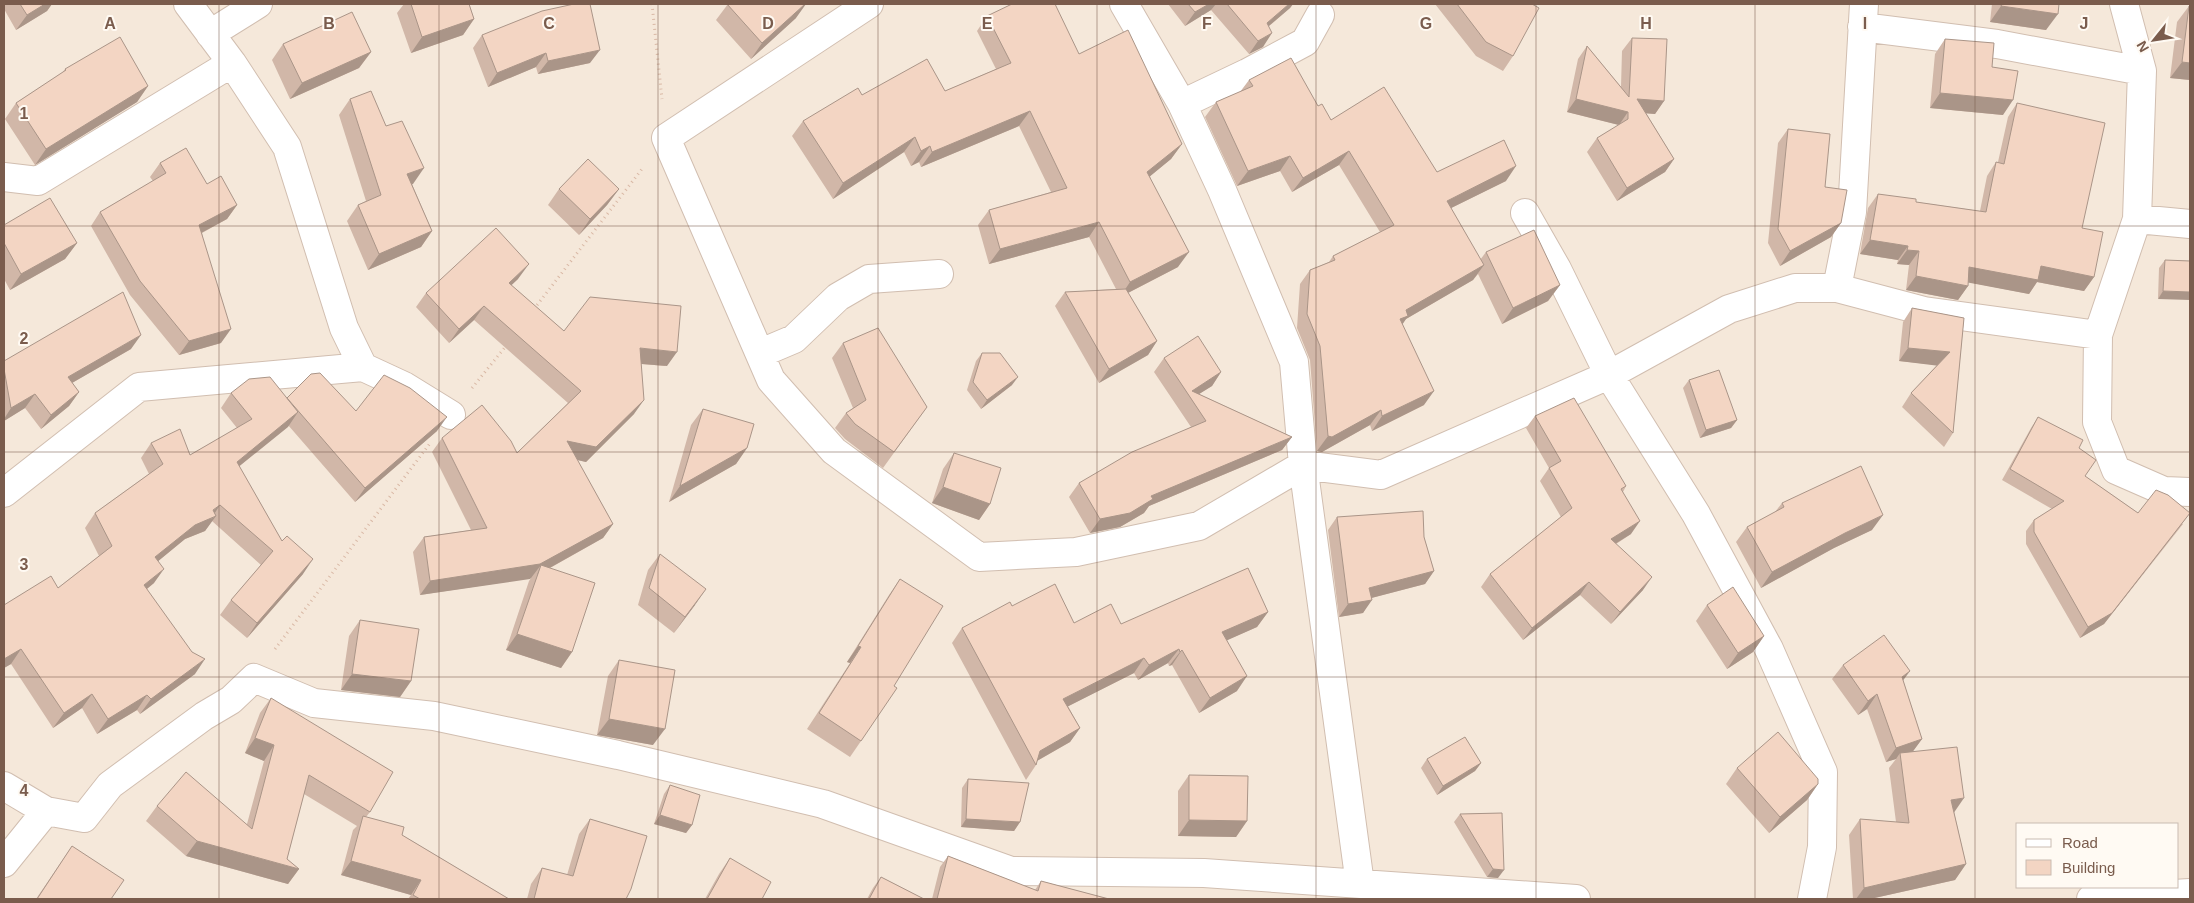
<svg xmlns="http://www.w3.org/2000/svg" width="2194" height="903" viewBox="0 0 2194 903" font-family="Helvetica,sans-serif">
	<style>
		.residential { fill: #f5e8da; fill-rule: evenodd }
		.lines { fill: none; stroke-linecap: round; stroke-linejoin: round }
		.street-casing { stroke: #d1beb0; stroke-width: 30 }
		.path { stroke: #d9b8a5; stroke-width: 3; stroke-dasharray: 1 4; stroke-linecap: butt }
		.street { stroke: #fff; stroke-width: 28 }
		.wall { fill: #d1b7a8 }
		.shaded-wall { fill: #aa9588 }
		.building { fill: #f3d5c3; stroke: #aa9588 }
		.grid { fill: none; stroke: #7a5c4d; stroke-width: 1; stroke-opacity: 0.55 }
		.grid-label { font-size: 16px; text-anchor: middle; font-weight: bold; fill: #7a5c4d; stroke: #fffaf3; stroke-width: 4; stroke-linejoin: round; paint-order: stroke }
	</style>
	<rect width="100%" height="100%" fill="#fdf6ec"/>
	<path class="residential" d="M 4,4 L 2190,4 L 2190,899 L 4,899 ZM 2018,824 L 2178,824 L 2178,887 L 2018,887 Z"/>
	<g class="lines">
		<defs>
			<path id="street" d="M 188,4 L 232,63 L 287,147 L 344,328 L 363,367 L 404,386 L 451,415
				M 869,4 L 666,138 L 771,380 L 834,451 L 979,557 L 1076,552 L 1199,526 L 1303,465 L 1294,362 L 1222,190 L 1182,104 L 1124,4
				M 1862,27 L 1997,44 L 2142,71 L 2124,4
				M 210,34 L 258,4
				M 2142,71 L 2137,219 L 2098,335 L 2097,422 L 2116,470 L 2164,491 L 2190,492
				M 1182,104 L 1247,73 L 1305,42 L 1320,15
				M 4,177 L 38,181 L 232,63
				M 1525,213 L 1557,269 L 1609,375 L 1696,514 L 1769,649 L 1823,772 L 1822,847 L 1812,899
				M 2137,219 L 2190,224
				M 1837,288 L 1852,212 L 1864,4
				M 761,353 L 794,339 L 838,297 L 869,279 L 939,274
				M 4,493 L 139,387 L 363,367
				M 4,786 L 46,811
				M 4,863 L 46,811 L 84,818 L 110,785 L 204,716 L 231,700 L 254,678 L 314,703 L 434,716 L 618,755 L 823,804 L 1011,871 L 1204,873 L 1576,899
				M 1365,899 L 1360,884 L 1303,465 L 1381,475 L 1609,375 L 1729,309 L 1795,288 L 1837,288 L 1924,311 L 2098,335
				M 2091,899 L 2190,893"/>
		</defs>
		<use href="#street" class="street-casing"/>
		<path class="path" d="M 652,4 L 662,99
			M 534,309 L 642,169
			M 472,388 L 506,346
			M 275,649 L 431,442"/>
		<use href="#street" class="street"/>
	</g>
	<path class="wall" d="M 4,4 L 52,4 L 47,11 L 16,30 L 4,9 Z
		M 404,4 L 469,4 L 474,19 L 463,35 L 411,53 L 397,13 Z
		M 728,4 L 796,18 L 751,59 L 716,20 Z
		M 1168,4 L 1293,4 L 1290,8 L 1269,26 L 1263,47 L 1249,54 L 1211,10 L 1185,26 Z
		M 1435,4 L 1532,4 L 1513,56 L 1503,71 L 1476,56 Z
		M 1992,4 L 2059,4 L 2046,30 L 1990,22 Z
		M 2189,6 L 2190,7 L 2190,80 L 2170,78 L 2177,22 Z
		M 987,16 L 1079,54 L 1182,144 L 1171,159 L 1150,176 L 1178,267 L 1128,293 L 1157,341 L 1148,355 L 1099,383 L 1055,306 L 1065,292 L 1116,289 L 1089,237 L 989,264 L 978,225 L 989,210 L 1051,192 L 1019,126 L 921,167 L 919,162 L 911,166 L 904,152 L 833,199 L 792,136 L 803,121 L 862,95 L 945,91 L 996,69 L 977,31 Z
		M 482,35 L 590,63 L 538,74 L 536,67 L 488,87 L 473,48 Z
		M 1632,38 L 1664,101 L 1655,114 L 1646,113 L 1674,159 L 1665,172 L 1617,201 L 1587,152 L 1597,138 L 1619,125 L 1567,112 L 1578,59 L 1587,46 L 1621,87 L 1622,51 Z
		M 1945,39 L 1992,67 L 2003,115 L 1930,108 L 1935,54 Z
		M 283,44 L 371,52 L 359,68 L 290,99 L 272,60 Z
		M 65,69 L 148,86 L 137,102 L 35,165 L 5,119 L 16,103 L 62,73 Z
		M 1249,80 L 1318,106 L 1331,120 L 1437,172 L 1506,181 L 1451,208 L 1480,260 L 1486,252 L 1560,285 L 1548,301 L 1502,324 L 1478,274 L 1473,280 L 1406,319 L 1402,324 L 1424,405 L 1372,431 L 1370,425 L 1322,452 L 1317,451 L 1310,360 L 1297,328 L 1300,284 L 1310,270 L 1329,262 L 1333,256 L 1380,232 L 1339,165 L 1292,192 L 1280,171 L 1237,186 L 1205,117 L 1216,102 L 1240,92 Z
		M 350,99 L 386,126 L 413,184 L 412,184 L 432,231 L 421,247 L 368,270 L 347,221 L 358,205 L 366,201 L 339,115 Z
		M 2017,103 L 2082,228 L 2094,277 L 2084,291 L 2037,282 L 2029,294 L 1968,282 L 1968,286 L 1958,300 L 1906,290 L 1909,265 L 1897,264 L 1898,260 L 1860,254 L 1868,208 L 1878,194 L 1916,202 L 1980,211 L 1987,176 L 1996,162 L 1998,162 L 2008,117 Z
		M 1788,129 L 1825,187 L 1841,223 L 1831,237 L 1780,266 L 1768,243 L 1778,143 Z
		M 160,163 L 207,184 L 237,205 L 227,219 L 202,233 L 221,343 L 179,355 L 130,295 L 91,226 L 100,212 L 153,181 L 150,177 Z
		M 559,189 L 619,189 L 607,205 L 579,235 L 548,205 Z
		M 4,225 L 77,243 L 65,259 L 10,290 L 4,279 Z
		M 2165,260 L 2190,261 L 2158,299 L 2159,268 Z
		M 518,279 L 511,285 L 564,331 L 667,366 L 641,364 L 634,414 L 586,462 L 577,460 L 613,524 L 603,538 L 550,568 L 572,652 L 561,668 L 506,650 L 529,581 L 531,578 L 420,595 L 413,552 L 424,537 L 471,530 L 432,452 L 442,438 L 517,453 L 568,403 L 474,320 L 449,343 L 416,307 L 426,293 Z
		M 1912,308 L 1964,318 L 1953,433 L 1944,447 L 1902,407 L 1911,393 L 1937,365 L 1899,361 L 1903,322 Z
		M 843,343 L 927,407 L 883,468 L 845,439 L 835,428 L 846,413 L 853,408 L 832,358 Z
		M 131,349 L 72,383 L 79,392 L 69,406 L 41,429 L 25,408 L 4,421 L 4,361 Z
		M 982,353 L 1012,385 L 981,409 L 967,390 L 976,361 Z
		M 1164,358 L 1221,372 L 1212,386 L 1199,394 L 1292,437 L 1282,450 L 1149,506 L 1144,513 L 1120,527 L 1090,533 L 1069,497 L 1079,483 L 1191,427 L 1154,372 Z
		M 1689,380 L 1737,420 L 1731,428 L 1700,438 L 1683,388 Z
		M 231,393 L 286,398 L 356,411 L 437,431 L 355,502 L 288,425 L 239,466 L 282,541 L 303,574 L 247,638 L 220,615 L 231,600 L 261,565 L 212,521 L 205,531 L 185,539 L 158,561 L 154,583 L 147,589 L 195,674 L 140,714 L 137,710 L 97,734 L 82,708 L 53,728 L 11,664 L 4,668 L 4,605 L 58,588 L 99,556 L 85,528 L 95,513 L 149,474 L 141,458 L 151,443 L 190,455 L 237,428 L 221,408 Z
		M 703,409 L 747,448 L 736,464 L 669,502 L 691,425 Z
		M 1535,416 L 1626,486 L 1623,492 L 1631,534 L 1616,544 L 1643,590 L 1611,624 L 1580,595 L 1523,640 L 1481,587 L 1490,574 L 1561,517 L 1540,481 L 1549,468 L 1526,428 Z
		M 2038,417 L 2079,448 L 2085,476 L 2138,513 L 2183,524 L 2104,624 L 2080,638 L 2026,544 L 2026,531 L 2034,520 L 2052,509 L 2002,480 L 2031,428 Z
		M 954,453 L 990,504 L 979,520 L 932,503 L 943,469 Z
		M 1782,503 L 1872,530 L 1834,548 L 1761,588 L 1736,542 L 1747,527 L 1775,512 Z
		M 1337,517 L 1424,537 L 1434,571 L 1425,584 L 1371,598 L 1363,613 L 1339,617 L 1328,530 Z
		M 660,554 L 695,605 L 674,633 L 638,605 L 648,570 Z
		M 900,579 L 894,686 L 861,741 L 850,757 L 807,729 L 850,663 L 847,662 L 889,595 Z
		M 1707,605 L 1764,636 L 1753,652 L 1727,669 L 1696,621 Z
		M 1012,606 L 1074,623 L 1121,624 L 1268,612 L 1257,627 L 1227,640 L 1237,691 L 1199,713 L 1172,665 L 1169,666 L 1168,663 L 1138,680 L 1134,673 L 1068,706 L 1080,728 L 1070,742 L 1037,761 L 1036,765 L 1026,780 L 952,643 L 962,628 Z
		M 360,620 L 411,681 L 400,697 L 341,690 L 349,636 Z
		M 619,660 L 653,745 L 597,735 L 608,676 Z
		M 1843,665 L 1903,680 L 1922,739 L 1913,751 L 1954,812 L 1966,864 L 1955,880 L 1870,899 L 1853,899 L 1849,835 L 1860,819 L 1896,822 L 1889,768 L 1896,759 L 1886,762 L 1867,709 L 1858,715 L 1832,679 Z
		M 271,698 L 370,812 L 366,817 L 402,835 L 509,899 L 408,899 L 411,895 L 341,875 L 353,830 L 357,826 L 304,794 L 287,859 L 299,869 L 288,884 L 186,856 L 146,821 L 157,806 L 247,824 L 264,761 L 245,753 L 260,713 Z
		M 1427,759 L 1481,763 L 1475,771 L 1437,795 L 1421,768 Z
		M 1737,768 L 1818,784 L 1807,800 L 1769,833 L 1726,784 Z
		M 1189,775 L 1247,821 L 1236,837 L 1178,836 L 1178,791 Z
		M 968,779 L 1020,822 L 1014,831 L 961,827 L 962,788 Z
		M 670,785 L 692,825 L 686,833 L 654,824 L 664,794 Z
		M 1502,813 L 1498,878 L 1487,877 L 1454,822 L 1460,814 Z
		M 590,819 L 626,899 L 527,899 L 531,884 L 542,868 L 567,875 L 579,834 Z
		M 72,846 L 111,899 L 36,899 Z
		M 948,856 L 1035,890 L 1041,881 L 1109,899 L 932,899 L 940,867 Z
		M 730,858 L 762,899 L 705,899 L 719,874 Z
		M 881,877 L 924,899 L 867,899 L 873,888 Z"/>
	<path class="shaded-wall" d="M 45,4 L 52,4 L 47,11 L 16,30 L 27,15 Z
		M 805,4 L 806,4 L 796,18 L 751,59 L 762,43 Z
		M 1209,4 L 1216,4 L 1211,10 L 1185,26 L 1195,12 Z
		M 1289,4 L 1293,4 L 1290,8 L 1257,36 L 1267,23 Z
		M 2001,6 L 2058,14 L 2046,30 L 1990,22 Z
		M 474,19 L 463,35 L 411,53 L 422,37 Z
		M 1272,33 L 1263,47 L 1249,54 L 1258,41 Z
		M 600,50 L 590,63 L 538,74 L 548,61 Z
		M 371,52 L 359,68 L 290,99 L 302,83 Z
		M 546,53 L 536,67 L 488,87 L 497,73 Z
		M 2182,62 L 2190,63 L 2190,80 L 2170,78 Z
		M 148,86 L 137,102 L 35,165 L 46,149 Z
		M 1940,93 L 2013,100 L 2003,115 L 1930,108 Z
		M 1576,99 L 1628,112 L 1619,125 L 1567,112 Z
		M 1637,99 L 1664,101 L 1655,114 L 1628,112 Z
		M 1030,111 L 1019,126 L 921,167 L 932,152 Z
		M 915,137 L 904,152 L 833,199 L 843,183 Z
		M 1182,144 L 1171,159 L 1137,187 L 1147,172 Z
		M 930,146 L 919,162 L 911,166 L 921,151 Z
		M 1349,151 L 1339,165 L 1292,192 L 1303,178 Z
		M 1290,156 L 1280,171 L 1237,186 L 1248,171 Z
		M 1674,159 L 1665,172 L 1617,201 L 1627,188 Z
		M 1516,166 L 1506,181 L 1437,215 L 1447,201 Z
		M 424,168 L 413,184 L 396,190 L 407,174 Z
		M 619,189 L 607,205 L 579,235 L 590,219 Z
		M 237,205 L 227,219 L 190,239 L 199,225 Z
		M 1099,222 L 1089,237 L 989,264 L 1000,249 Z
		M 1841,223 L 1831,237 L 1780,266 L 1790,251 Z
		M 432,231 L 421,247 L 368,270 L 379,254 Z
		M 1870,240 L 1908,246 L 1898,260 L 1860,254 Z
		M 77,243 L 65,259 L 10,290 L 21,274 Z
		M 1907,250 L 1919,251 L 1909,265 L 1897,264 Z
		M 1189,252 L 1178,267 L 1120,297 L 1130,282 Z
		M 529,264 L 518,279 L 498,298 L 509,283 Z
		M 1484,265 L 1473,280 L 1406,319 L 1398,331 L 1390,334 L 1406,310 Z
		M 2041,266 L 2094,277 L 2084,291 L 2037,282 L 2029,294 L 1960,281 L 1969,267 Z
		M 1916,276 L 1968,286 L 1958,300 L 1906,290 Z
		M 1560,285 L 1548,301 L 1502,324 L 1513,308 Z
		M 2163,291 L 2190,292 L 2190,300 L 2158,299 Z
		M 484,306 L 474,320 L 449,343 L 459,329 Z
		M 231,329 L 221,343 L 179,355 L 189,341 Z
		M 141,335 L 131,349 L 58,391 L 68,377 Z
		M 1157,341 L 1148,355 L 1099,383 L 1109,369 Z
		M 640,348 L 677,352 L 667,366 L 630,363 Z
		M 1908,348 L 1950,352 L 1940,366 L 1899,361 Z
		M 1221,372 L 1212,386 L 1191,399 L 1192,391 Z
		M 1018,377 L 1012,385 L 981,409 L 987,400 Z
		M 1434,391 L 1424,405 L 1372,431 L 1382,416 Z
		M 79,392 L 69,406 L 41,429 L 51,415 Z
		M 35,394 L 25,408 L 4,421 L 4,419 L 11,408 Z
		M 644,400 L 634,414 L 586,462 L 557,455 L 567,441 Z
		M 1381,410 L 1370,425 L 1322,452 L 1317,451 L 1328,436 Z
		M 298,412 L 288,427 L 226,477 L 237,462 Z
		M 447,417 L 437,431 L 355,502 L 365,488 Z
		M 1737,420 L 1731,428 L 1700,438 L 1706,430 Z
		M 1292,437 L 1282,450 L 1149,506 L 1144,513 L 1120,527 L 1090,533 L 1100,519 L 1151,496 Z
		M 747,448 L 736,464 L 669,502 L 680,486 Z
		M 943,487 L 990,504 L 979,520 L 932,503 Z
		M 220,505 L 211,519 L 216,516 L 205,531 L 185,539 L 145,572 L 155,557 Z
		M 2190,513 L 2104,624 L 2080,638 L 2088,627 Z
		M 1883,515 L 1872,530 L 1834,548 L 1761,588 L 1772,572 L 1845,533 Z
		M 1640,521 L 1631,534 L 1602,552 L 1611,539 Z
		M 613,524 L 603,538 L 537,575 L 541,565 L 531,578 L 530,579 L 420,595 L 430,581 Z
		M 313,559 L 303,574 L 247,638 L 257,623 Z
		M 164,569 L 154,583 L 133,600 L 144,585 Z
		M 1434,571 L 1425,584 L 1360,601 L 1369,588 Z
		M 1652,577 L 1643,590 L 1611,624 L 1620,612 Z
		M 1589,582 L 1580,595 L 1523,640 L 1532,628 Z
		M 706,589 L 695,605 L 674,633 L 685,617 Z
		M 1372,600 L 1363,613 L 1339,617 L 1348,604 Z
		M 1268,612 L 1257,627 L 1212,647 L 1222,632 Z
		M 517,634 L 572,652 L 561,668 L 506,650 Z
		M 1764,636 L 1753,652 L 1727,669 L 1738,653 Z
		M 858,646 L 861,647 L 850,663 L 847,662 Z
		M 21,649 L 11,664 L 4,668 L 4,659 Z
		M 1179,649 L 1168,663 L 1138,680 L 1149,665 Z
		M 1182,650 L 1172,665 L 1169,666 L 1180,652 Z
		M 1144,658 L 1134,673 L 1053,714 L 1063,699 Z
		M 205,659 L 195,674 L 140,714 L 151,699 Z
		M 1910,671 L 1899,686 L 1902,677 Z
		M 352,674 L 411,681 L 400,697 L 341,690 Z
		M 1247,676 L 1237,691 L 1199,713 L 1210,698 Z
		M 92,694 L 82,708 L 53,728 L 64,713 Z
		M 1877,694 L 1867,709 L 1858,715 L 1868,701 Z
		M 147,695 L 137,710 L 97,734 L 108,719 Z
		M 609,719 L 665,729 L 653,745 L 597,735 Z
		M 1080,728 L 1070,742 L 1035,762 L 1040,751 Z
		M 255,738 L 274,745 L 264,761 L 245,753 Z
		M 1922,739 L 1911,754 L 1900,753 L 1896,759 L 1886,762 L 1896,748 Z
		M 1481,763 L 1475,771 L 1437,795 L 1443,786 Z
		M 1818,784 L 1807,800 L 1769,833 L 1780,817 Z
		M 1964,798 L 1953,814 L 1951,800 Z
		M 660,815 L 692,825 L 686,833 L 654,824 Z
		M 966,819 L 1020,822 L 1014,831 L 961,827 Z
		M 1189,820 L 1247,821 L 1236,837 L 1178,836 Z
		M 197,841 L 299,869 L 288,884 L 186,856 Z
		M 351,861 L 421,880 L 411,895 L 341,875 Z
		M 1966,864 L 1955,880 L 1870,899 L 1856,899 L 1864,888 Z
		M 1493,869 L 1504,870 L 1498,878 L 1487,877 Z"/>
	<path class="building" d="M 20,4 L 45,4 L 27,15 Z
		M 411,4 L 469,4 L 474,19 L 422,37 Z
		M 574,4 L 590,4 L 600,50 L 548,61 L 546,53 L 497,73 L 482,35 L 542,11 Z
		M 727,4 L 805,4 L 762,43 Z
		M 1012,4 L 1055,4 L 1079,54 L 1128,30 L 1182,144 L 1147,172 L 1189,252 L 1130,282 L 1099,222 L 1000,249 L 989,210 L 1067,188 L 1030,111 L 932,152 L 930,146 L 921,151 L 915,137 L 843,183 L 803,121 L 858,88 L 862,95 L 927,59 L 945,91 L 1011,63 L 987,16 Z
		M 1188,4 L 1209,4 L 1195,12 Z
		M 1227,4 L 1289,4 L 1267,23 L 1272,33 L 1258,41 Z
		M 1457,4 L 1532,4 L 1539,8 L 1513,56 L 1486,42 Z
		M 2002,4 L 2059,4 L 2058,14 L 2001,6 Z
		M 2189,6 L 2190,7 L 2190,63 L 2182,62 Z
		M 352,12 L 371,52 L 302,83 L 283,44 Z
		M 120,37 L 148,86 L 46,149 L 16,103 L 66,70 L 65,69 Z
		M 1632,38 L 1667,39 L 1664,101 L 1637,99 L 1674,159 L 1627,188 L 1597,138 L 1628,119 L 1628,112 L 1576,99 L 1587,46 L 1629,97 Z
		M 1945,39 L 1994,43 L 1992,67 L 2018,71 L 2013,100 L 1940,93 Z
		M 1291,58 L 1318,106 L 1322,104 L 1331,120 L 1384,87 L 1437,172 L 1504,140 L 1516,166 L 1447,201 L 1484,265 L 1406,310 L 1408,316 L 1400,319 L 1434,391 L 1382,416 L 1381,410 L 1332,437 L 1328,436 L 1320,346 L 1307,314 L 1310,270 L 1335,260 L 1333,256 L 1394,225 L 1349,151 L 1303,178 L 1290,156 L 1248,171 L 1216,102 L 1253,86 L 1249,80 Z
		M 371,91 L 386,126 L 402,121 L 424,168 L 407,174 L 432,231 L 379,254 L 358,205 L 381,195 L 350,99 Z
		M 2017,103 L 2105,123 L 2082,228 L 2103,232 L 2094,277 L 2041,266 L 2038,280 L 1969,267 L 1968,286 L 1916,276 L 1919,251 L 1907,250 L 1908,246 L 1870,240 L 1878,194 L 1916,199 L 1916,202 L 1986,212 L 1996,162 L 2004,164 Z
		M 1788,129 L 1830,134 L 1825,187 L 1847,190 L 1841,223 L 1790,251 L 1778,229 Z
		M 186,148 L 207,184 L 221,176 L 237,205 L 199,225 L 231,329 L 189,341 L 140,281 L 100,212 L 166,173 L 160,163 Z
		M 588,159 L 619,189 L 590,219 L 559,189 Z
		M 50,198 L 77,243 L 21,274 L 4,243 L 4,225 Z
		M 496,228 L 529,264 L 509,283 L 564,331 L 590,297 L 681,306 L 677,352 L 640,348 L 644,400 L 596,447 L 567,441 L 613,524 L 540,564 L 430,581 L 424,537 L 487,528 L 442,438 L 482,405 L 511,441 L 517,453 L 581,391 L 484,306 L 459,329 L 426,293 Z
		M 1534,230 L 1560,285 L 1513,308 L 1486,252 Z
		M 2165,260 L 2190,261 L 2190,292 L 2163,291 Z
		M 1126,289 L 1157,341 L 1109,369 L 1065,292 Z
		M 123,292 L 141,335 L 68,377 L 79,392 L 51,415 L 35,394 L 11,408 L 4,369 L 4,361 Z
		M 1912,308 L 1964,318 L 1953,433 L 1911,393 L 1950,352 L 1908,348 Z
		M 878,328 L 927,407 L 894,452 L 855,424 L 846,413 L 866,400 L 843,343 Z
		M 1198,336 L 1221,372 L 1192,391 L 1292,437 L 1151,496 L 1153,499 L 1130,513 L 1100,519 L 1079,483 L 1132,452 L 1206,421 L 1164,358 Z
		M 982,353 L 1000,353 L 1018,377 L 987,400 L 973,382 Z
		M 1719,370 L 1737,420 L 1706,430 L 1689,380 Z
		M 320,373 L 356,411 L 384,375 L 410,388 L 447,417 L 365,488 L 287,398 L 311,374 Z
		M 270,377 L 298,412 L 237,462 L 282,541 L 287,536 L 313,559 L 257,623 L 231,600 L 273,551 L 220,505 L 213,510 L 216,516 L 195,525 L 155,557 L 164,569 L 144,585 L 192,652 L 205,659 L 151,699 L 147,695 L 108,719 L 92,694 L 64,713 L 21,649 L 4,659 L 4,605 L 51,576 L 58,588 L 112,546 L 95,513 L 163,464 L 151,443 L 180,429 L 190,455 L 252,419 L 231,393 L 249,379 Z
		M 1574,398 L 1626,486 L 1621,489 L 1640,521 L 1611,539 L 1652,577 L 1620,612 L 1589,582 L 1532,628 L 1490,574 L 1572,508 L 1549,468 L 1561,461 L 1535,416 Z
		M 703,409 L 754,424 L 747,448 L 680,486 Z
		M 2038,417 L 2083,440 L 2079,448 L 2096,460 L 2085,476 L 2138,513 L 2156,490 L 2168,495 L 2190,513 L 2112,613 L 2088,627 L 2034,532 L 2034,520 L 2064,501 L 2010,469 Z
		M 954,453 L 1001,468 L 990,504 L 943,487 Z
		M 1861,466 L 1883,515 L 1845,533 L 1772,572 L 1747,527 L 1784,507 L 1782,503 Z
		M 1423,511 L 1424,537 L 1434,571 L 1369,588 L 1372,600 L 1348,604 L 1337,517 Z
		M 660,554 L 706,589 L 685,617 L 649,588 Z
		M 541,565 L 595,583 L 572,652 L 517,634 Z
		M 1248,568 L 1268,612 L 1222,632 L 1247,676 L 1210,698 L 1182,650 L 1180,652 L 1179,649 L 1149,665 L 1144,658 L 1063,699 L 1080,728 L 1040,751 L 1036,765 L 962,628 L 1010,602 L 1012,606 L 1055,584 L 1074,623 L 1111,604 L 1121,624 Z
		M 900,579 L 943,606 L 894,686 L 897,688 L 861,741 L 819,713 L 861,647 L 858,646 Z
		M 1733,587 L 1764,636 L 1738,653 L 1707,605 Z
		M 360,620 L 419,629 L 411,681 L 352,674 Z
		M 1884,635 L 1910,671 L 1902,677 L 1922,739 L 1896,748 L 1877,694 L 1868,701 L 1843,665 Z
		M 619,660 L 675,670 L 665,729 L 609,719 Z
		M 271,698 L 393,772 L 370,812 L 309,775 L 287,859 L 299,869 L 197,841 L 157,806 L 186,772 L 252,829 L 274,745 L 255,738 Z
		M 1778,732 L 1818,779 L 1818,784 L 1780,817 L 1737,768 Z
		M 1465,737 L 1481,763 L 1443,786 L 1427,759 Z
		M 1957,747 L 1964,798 L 1951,800 L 1966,864 L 1864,888 L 1860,819 L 1909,823 L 1900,753 Z
		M 1189,775 L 1248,776 L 1247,821 L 1189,820 Z
		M 968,779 L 1029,783 L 1020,822 L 966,819 Z
		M 670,785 L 700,795 L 692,825 L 660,815 Z
		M 1502,813 L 1504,870 L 1493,869 L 1460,814 Z
		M 363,816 L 404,827 L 402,835 L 509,899 L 420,899 L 413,895 L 421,880 L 351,861 Z
		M 590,819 L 647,836 L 631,889 L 626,899 L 534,899 L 542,868 L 573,876 Z
		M 72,846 L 124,880 L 111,899 L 37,899 Z
		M 948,856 L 1038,891 L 1041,881 L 1109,899 L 937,899 Z
		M 730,858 L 771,882 L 762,899 L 707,899 Z
		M 881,877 L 924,899 L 869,899 Z"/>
	<path class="grid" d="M 219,4 L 219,899M 439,4 L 439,899M 658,4 L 658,899M 878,4 L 878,899M 1097,4 L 1097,899M 1316,4 L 1316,899M 1536,4 L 1536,899M 1755,4 L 1755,899M 1975,4 L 1975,899M 4,226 L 2190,226M 4,452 L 2190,452M 4,677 L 2190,677"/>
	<g class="grid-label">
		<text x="110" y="29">A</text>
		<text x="329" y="29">B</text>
		<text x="549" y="29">C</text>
		<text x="768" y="29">D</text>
		<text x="987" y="29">E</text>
		<text x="1207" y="29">F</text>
		<text x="1426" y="29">G</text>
		<text x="1646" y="29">H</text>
		<text x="1865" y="29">I</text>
		<text x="2084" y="29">J</text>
		<text x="24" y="119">1</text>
		<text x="24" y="344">2</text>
		<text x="24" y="570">3</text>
		<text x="24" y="796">4</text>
	</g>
	<rect width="2194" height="903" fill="none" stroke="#7a5c4d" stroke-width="10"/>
	<rect x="2016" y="823" width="162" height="65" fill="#fffaf3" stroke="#cabbb1"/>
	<rect x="2026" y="839" width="25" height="8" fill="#ffffff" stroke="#cabbb1"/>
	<text x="2062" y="848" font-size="15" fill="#7a5c4d">Road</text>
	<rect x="2026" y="860" width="25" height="15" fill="#f3d5c3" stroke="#cabbb1"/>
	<text x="2062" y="873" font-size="15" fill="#7a5c4d">Building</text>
	<g transform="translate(2154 40) rotate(240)" stroke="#fffaf3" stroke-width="4" paint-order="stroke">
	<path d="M0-4L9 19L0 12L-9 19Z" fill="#7a5c4d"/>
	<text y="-8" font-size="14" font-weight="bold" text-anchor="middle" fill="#7a5c4d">N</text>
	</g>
</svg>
